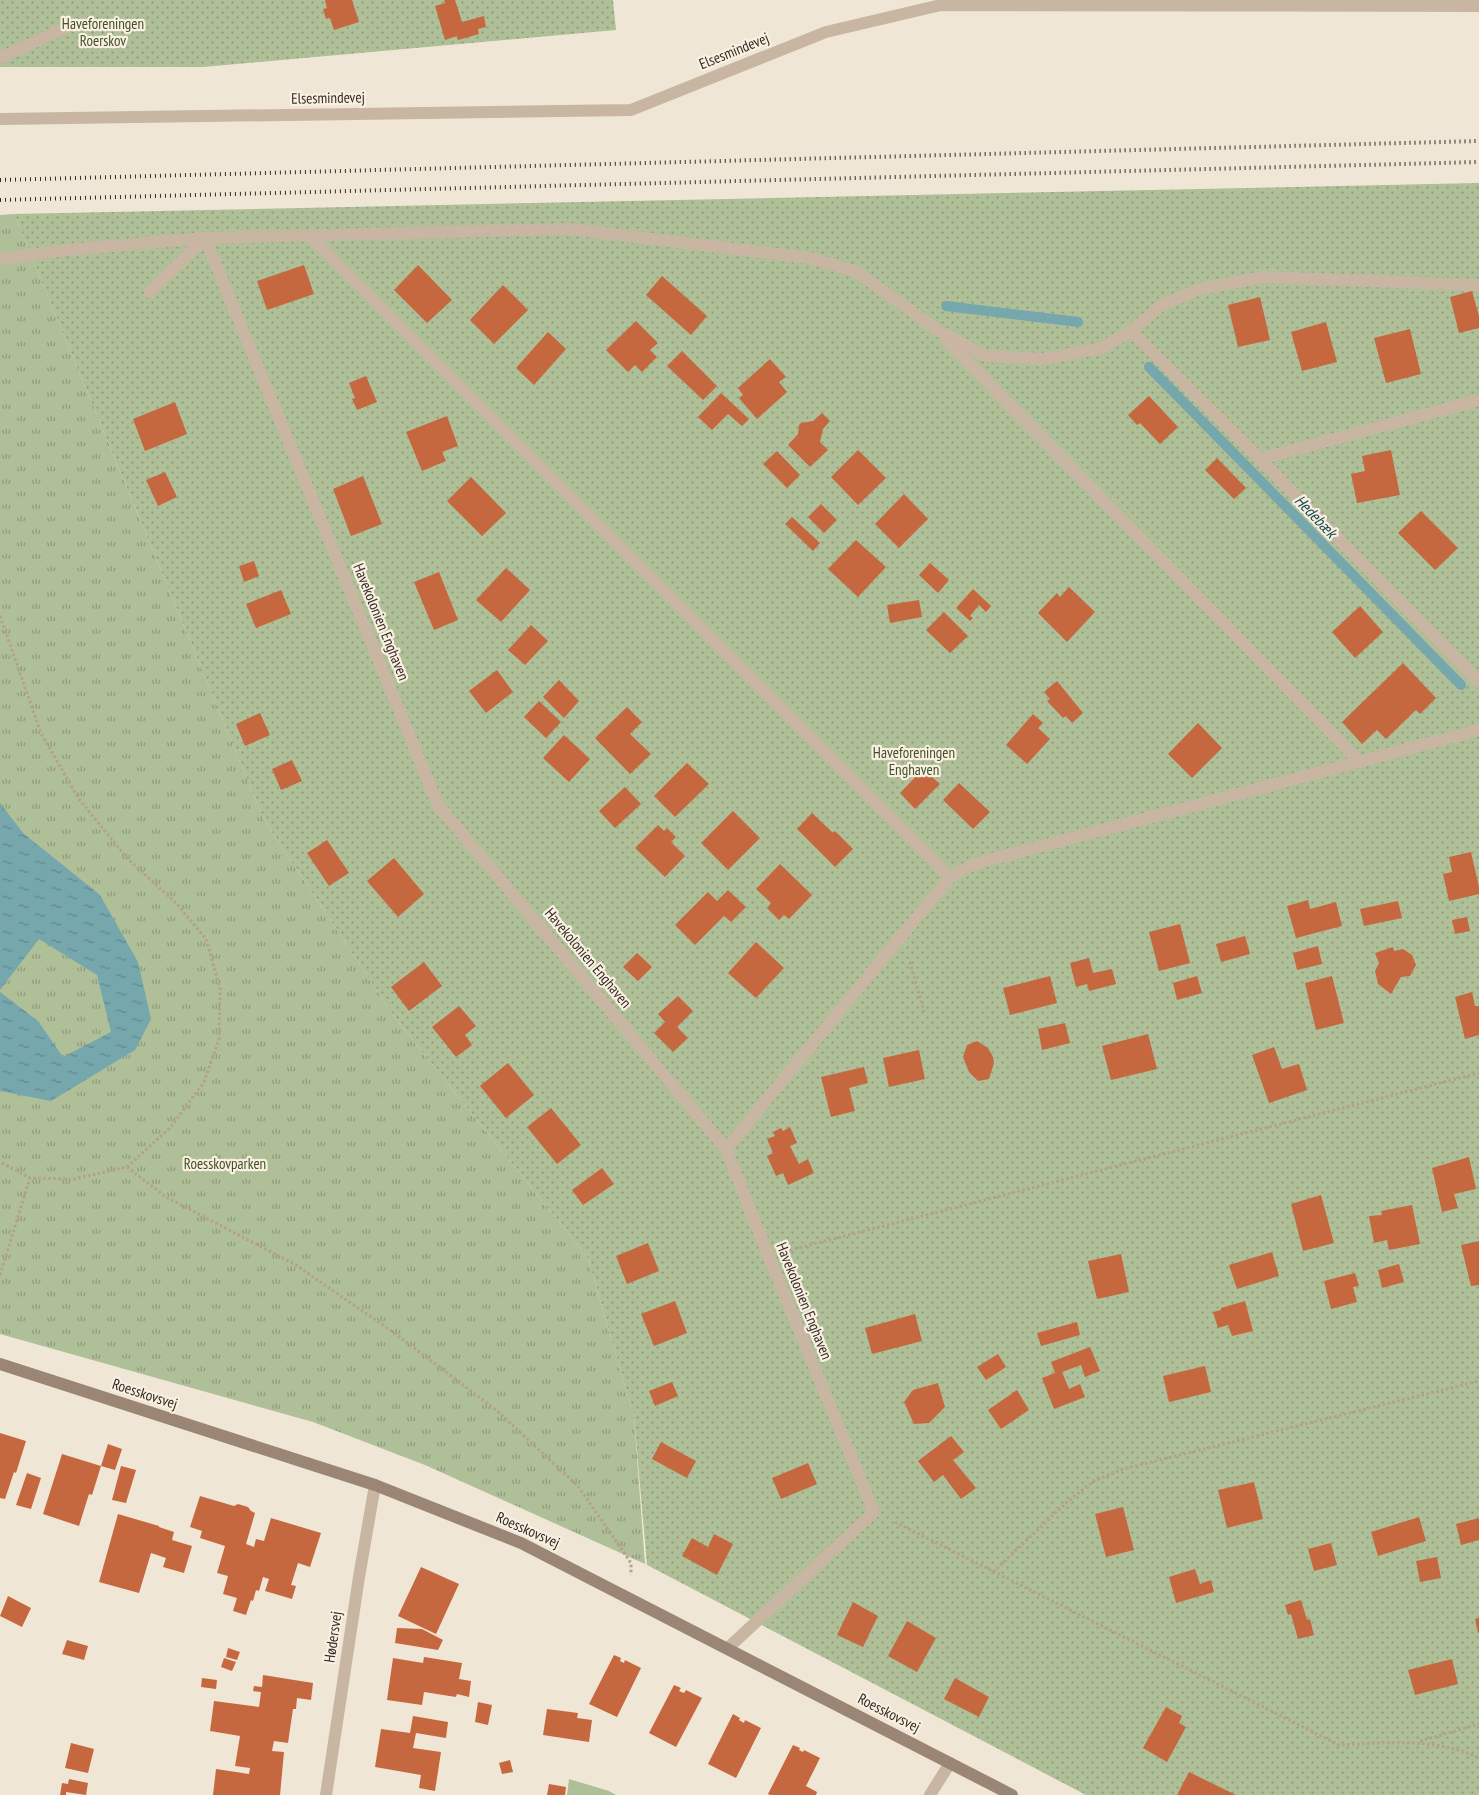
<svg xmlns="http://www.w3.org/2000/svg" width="1479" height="1795" viewBox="0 0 1479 1795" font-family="'PT Sans Narrow',sans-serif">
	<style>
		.grass { fill: #afbf97 }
		.park { fill: url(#park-tufts) }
		.garden { fill: url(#garden-dots) }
		.water { fill: url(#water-ripples) }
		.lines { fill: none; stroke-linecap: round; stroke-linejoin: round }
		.stream { stroke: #75a7ad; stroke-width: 10 }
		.building { fill: #c6683f }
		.path { stroke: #b4a08d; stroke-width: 3; stroke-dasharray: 2.5 2.5; stroke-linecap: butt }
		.lane { stroke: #c8b6a3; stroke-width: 12 }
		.street { stroke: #c8b6a3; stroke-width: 12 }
		.secondary { stroke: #9b8574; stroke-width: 12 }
		.rail { stroke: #332a25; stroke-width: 4; stroke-dasharray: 1 4; stroke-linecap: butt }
		.labels { text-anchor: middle; stroke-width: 4.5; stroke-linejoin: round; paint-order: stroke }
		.park-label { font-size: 15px; fill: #405129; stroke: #f9f0e2 }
		.street-label { font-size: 15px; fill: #332a25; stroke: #f9f0e2 }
		.water-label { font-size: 16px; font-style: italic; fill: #1b4c54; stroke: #f9f0e2 }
	</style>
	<defs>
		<pattern id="park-tufts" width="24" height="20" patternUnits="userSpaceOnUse" patternTransform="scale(1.25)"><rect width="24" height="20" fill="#afbf97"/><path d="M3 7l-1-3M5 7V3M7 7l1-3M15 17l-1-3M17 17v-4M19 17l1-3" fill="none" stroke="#8f9b7b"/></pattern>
		<pattern id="garden-dots" width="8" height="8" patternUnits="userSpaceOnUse" patternTransform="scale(1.25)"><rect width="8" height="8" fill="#afbf97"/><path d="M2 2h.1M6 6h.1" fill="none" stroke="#8f9b7b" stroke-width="1.8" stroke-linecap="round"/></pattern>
		<pattern id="water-ripples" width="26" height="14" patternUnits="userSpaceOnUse" patternTransform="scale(1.25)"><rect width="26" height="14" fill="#75a7ad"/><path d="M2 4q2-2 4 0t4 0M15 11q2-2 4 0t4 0" fill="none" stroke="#61888d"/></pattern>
	</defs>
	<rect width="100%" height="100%" fill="#f0e6d6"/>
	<path class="grass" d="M 569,1779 L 609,1791 L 616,1795 L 567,1795 Z"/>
	<path class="park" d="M 14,214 L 264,820 L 395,1018 L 588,1258 L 634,1417 L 645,1564 L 425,1465 L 313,1422 L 0,1334 L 0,215 Z"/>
	<path class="garden" d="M 0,0 L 613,0 L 616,30 L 203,67 L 0,67 Z
		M 1479,183 L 1479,1795 L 1086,1795 L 647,1565 L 634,1417 L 588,1258 L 395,1018 L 264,820 L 14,214 Z"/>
	<path class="water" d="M 0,803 L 23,833 L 100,895 L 138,962 L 151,1019 L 135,1050 L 51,1101 L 0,1091 L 0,992 L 38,1021 L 63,1057 L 111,1032 L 97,975 L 39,939 L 0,990 Z"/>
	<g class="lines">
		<path class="stream" d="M 946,306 L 1078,322
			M 1149,367 L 1461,685"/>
	</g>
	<path class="building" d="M 325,0 L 352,0 L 359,22 L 334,30 L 330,18 L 326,19 L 323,9 L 327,8 Z
		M 444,0 L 455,0 L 462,22 L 484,16 L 486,27 L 478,29 L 479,34 L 458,40 L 457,36 L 445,40 L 435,6 L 445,3 Z
		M 304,265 L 314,294 L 267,310 L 257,281 Z
		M 418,265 L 452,300 L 427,323 L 394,290 Z
		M 662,276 L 707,316 L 691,335 L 646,295 Z
		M 503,285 L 528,310 L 494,344 L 470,320 Z
		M 1472,291 L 1479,316 L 1479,328 L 1459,333 L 1450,297 Z
		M 1260,297 L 1270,340 L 1238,347 L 1228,305 Z
		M 636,321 L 658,343 L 650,350 L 657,357 L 642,372 L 635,365 L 628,372 L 606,350 Z
		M 1326,322 L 1337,362 L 1302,371 L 1291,332 Z
		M 1410,329 L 1421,374 L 1386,383 L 1374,338 Z
		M 548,332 L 566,349 L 534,385 L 516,368 Z
		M 682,351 L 717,386 L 703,400 L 667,366 Z
		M 770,359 L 786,377 L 779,382 L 787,392 L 757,419 L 739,398 L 743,395 L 738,388 Z
		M 366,376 L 377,402 L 357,410 L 352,399 L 355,398 L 349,383 Z
		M 721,393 L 749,419 L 742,426 L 728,414 L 712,430 L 698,417 Z
		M 1149,396 L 1178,427 L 1160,444 L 1140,423 L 1137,425 L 1128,415 Z
		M 175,402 L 187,434 L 145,451 L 133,419 Z
		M 822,413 L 830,421 L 823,429 L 820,442 L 828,450 L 810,467 L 788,445 L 798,434 L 799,425 L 801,423 L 813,421 Z
		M 447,416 L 458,446 L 442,452 L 446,461 L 422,471 L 406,432 Z
		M 858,450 L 886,478 L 858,505 L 831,477 Z
		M 1391,450 L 1400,495 L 1357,503 L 1351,474 L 1365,471 L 1362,456 Z
		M 777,451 L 800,475 L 787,488 L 763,464 Z
		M 1217,458 L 1246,488 L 1234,499 L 1205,470 Z
		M 165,472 L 177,497 L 158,506 L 146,480 Z
		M 363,476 L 382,524 L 351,536 L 333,489 Z
		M 471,477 L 506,513 L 482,536 L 447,501 Z
		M 904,494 L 928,519 L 899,548 L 875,524 Z
		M 821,504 L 837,520 L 824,533 L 808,517 Z
		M 1421,511 L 1458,548 L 1435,570 L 1398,533 Z
		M 792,517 L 820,543 L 813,551 L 785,524 Z
		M 856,540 L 886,567 L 858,597 L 828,569 Z
		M 254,561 L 259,576 L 244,582 L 239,566 Z
		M 930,563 L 949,580 L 938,593 L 919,575 Z
		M 506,568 L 530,590 L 501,622 L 476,600 Z
		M 439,572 L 458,620 L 434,630 L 414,582 Z
		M 1069,587 L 1095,612 L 1067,642 L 1038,613 L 1057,593 L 1060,597 Z
		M 973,589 L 991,606 L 986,612 L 979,605 L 970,616 L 973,618 L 970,621 L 956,608 Z
		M 281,590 L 291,614 L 256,628 L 246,604 Z
		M 919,600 L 922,617 L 890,623 L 887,605 Z
		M 1360,606 L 1383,632 L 1355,658 L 1332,632 Z
		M 944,612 L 968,636 L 950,653 L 926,630 Z
		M 531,625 L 548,641 L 525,665 L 508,650 Z
		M 1403,663 L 1436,698 L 1420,714 L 1416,710 L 1386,739 L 1377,730 L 1362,744 L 1342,722 Z
		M 497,670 L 513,692 L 486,713 L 469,691 Z
		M 559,680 L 579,701 L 564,718 L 543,697 Z
		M 1057,681 L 1083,713 L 1072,723 L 1066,716 L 1063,718 L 1047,701 L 1050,699 L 1044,692 Z
		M 539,701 L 561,722 L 546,738 L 524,717 Z
		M 627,707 L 642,722 L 630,734 L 651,754 L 630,774 L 595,738 Z
		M 260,713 L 270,735 L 245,746 L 236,724 Z
		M 1033,714 L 1043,723 L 1038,728 L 1050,739 L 1027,764 L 1006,745 Z
		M 1198,723 L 1222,748 L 1192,778 L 1168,754 Z
		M 564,735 L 590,759 L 569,782 L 543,758 Z
		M 292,760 L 302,781 L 281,790 L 272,769 Z
		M 687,763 L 709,784 L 675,817 L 654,796 Z
		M 923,769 L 940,784 L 915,809 L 900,793 Z
		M 959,783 L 990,812 L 973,829 L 943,800 Z
		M 625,787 L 641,804 L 615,828 L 599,811 Z
		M 733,811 L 760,838 L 728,870 L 701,843 Z
		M 812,813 L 833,833 L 835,831 L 853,849 L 835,867 L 797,829 Z
		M 658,825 L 664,831 L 667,828 L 676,837 L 671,842 L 685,856 L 665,877 L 635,848 Z
		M 327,840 L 349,873 L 329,886 L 307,853 Z
		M 1471,852 L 1479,887 L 1479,894 L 1449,901 L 1443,874 L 1452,872 L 1449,857 Z
		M 394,858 L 424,894 L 398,917 L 367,881 Z
		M 780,864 L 812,895 L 789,919 L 784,915 L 779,920 L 767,908 L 771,903 L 756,889 Z
		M 728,890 L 746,907 L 731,922 L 724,916 L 695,945 L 675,925 L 708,892 L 717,901 Z
		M 1308,900 L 1310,909 L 1336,902 L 1342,926 L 1296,938 L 1287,906 Z
		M 1398,901 L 1402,918 L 1364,926 L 1360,909 Z
		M 1467,917 L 1470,931 L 1455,934 L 1452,920 Z
		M 1180,924 L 1190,963 L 1159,971 L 1149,932 Z
		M 1245,936 L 1250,954 L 1221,962 L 1216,944 Z
		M 756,942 L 784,968 L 756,998 L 728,973 Z
		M 1318,946 L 1322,964 L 1297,970 L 1293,953 Z
		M 1393,947 L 1394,951 L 1403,949 L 1412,955 L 1416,965 L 1410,976 L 1401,977 L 1391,994 L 1378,984 L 1375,971 L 1379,963 L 1375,953 Z
		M 637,953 L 652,967 L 638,981 L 623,967 Z
		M 1089,958 L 1093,973 L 1112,969 L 1116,984 L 1089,991 L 1087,984 L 1076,987 L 1070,963 Z
		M 424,962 L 442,986 L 409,1011 L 391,987 Z
		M 1050,976 L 1057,1003 L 1010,1015 L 1003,988 Z
		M 1197,976 L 1202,993 L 1177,1000 L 1173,983 Z
		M 1332,976 L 1344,1023 L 1316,1030 L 1305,983 Z
		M 1472,992 L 1475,1006 L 1479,1006 L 1479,1035 L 1465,1039 L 1455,997 Z
		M 678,996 L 693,1011 L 677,1027 L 688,1038 L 673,1052 L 654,1033 L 665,1022 L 658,1014 Z
		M 459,1006 L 476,1026 L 465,1035 L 472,1045 L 456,1057 L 432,1027 Z
		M 1065,1023 L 1070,1043 L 1042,1050 L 1038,1029 Z
		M 1148,1034 L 1157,1069 L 1111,1080 L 1102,1046 Z
		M 977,1041 L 988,1048 L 993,1057 L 994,1063 L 989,1079 L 978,1081 L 969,1072 L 963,1057 L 967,1045 Z
		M 1274,1047 L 1282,1069 L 1299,1064 L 1307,1090 L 1269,1103 L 1252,1055 Z
		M 919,1050 L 925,1079 L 889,1087 L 883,1058 Z
		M 508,1063 L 534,1095 L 506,1118 L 480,1086 Z
		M 864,1067 L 868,1083 L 849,1088 L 855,1111 L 831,1117 L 821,1077 Z
		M 551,1108 L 581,1145 L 557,1164 L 527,1127 Z
		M 790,1127 L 797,1143 L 790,1146 L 799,1164 L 808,1159 L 814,1173 L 788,1185 L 783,1173 L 776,1176 L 767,1156 L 773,1153 L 767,1139 L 775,1136 L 773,1132 L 781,1128 L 783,1131 Z
		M 1469,1157 L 1476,1189 L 1454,1194 L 1458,1208 L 1442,1212 L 1432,1168 Z
		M 602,1168 L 614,1184 L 583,1205 L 572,1190 Z
		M 1321,1195 L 1334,1243 L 1303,1251 L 1291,1204 Z
		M 1412,1205 L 1420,1244 L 1389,1250 L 1387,1240 L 1374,1243 L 1369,1216 L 1382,1215 L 1381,1211 Z
		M 1479,1241 L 1479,1285 L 1471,1286 L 1461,1245 Z
		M 648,1243 L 659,1271 L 627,1284 L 616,1256 Z
		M 1272,1252 L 1279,1276 L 1237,1289 L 1229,1265 Z
		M 1121,1254 L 1129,1292 L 1097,1299 L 1088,1261 Z
		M 1399,1264 L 1404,1282 L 1382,1288 L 1378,1270 Z
		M 1355,1273 L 1359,1286 L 1353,1287 L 1357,1302 L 1331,1309 L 1324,1281 Z
		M 675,1301 L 687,1333 L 654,1346 L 641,1314 Z
		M 1245,1301 L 1253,1331 L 1232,1336 L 1228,1325 L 1218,1328 L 1213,1312 L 1221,1310 L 1221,1308 Z
		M 915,1314 L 922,1341 L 872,1354 L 865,1328 Z
		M 1077,1322 L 1080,1335 L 1041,1346 L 1037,1333 Z
		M 1090,1347 L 1100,1371 L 1085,1377 L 1081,1365 L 1062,1372 L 1069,1389 L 1080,1384 L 1085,1397 L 1054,1409 L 1042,1378 L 1055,1373 L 1051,1362 Z
		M 998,1354 L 1006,1367 L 986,1380 L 977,1367 Z
		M 1205,1366 L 1211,1392 L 1169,1402 L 1163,1376 Z
		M 672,1382 L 678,1396 L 655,1406 L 649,1391 Z
		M 938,1383 L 945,1407 L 929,1423 L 914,1424 L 904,1402 L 913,1390 Z
		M 1017,1390 L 1029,1410 L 1001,1429 L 988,1410 Z
		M 0,1433 L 26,1441 L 16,1473 L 14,1472 L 5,1499 L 0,1498 Z
		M 951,1436 L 964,1452 L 953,1460 L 976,1488 L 961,1499 L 943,1475 L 934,1482 L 918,1461 Z
		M 661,1442 L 696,1461 L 687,1478 L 652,1459 Z
		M 108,1444 L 122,1449 L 115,1470 L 101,1466 Z
		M 62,1454 L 101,1466 L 92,1495 L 89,1494 L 79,1526 L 43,1514 Z
		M 808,1463 L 817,1484 L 781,1499 L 772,1478 Z
		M 121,1466 L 136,1470 L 126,1503 L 112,1500 Z
		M 27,1473 L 41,1478 L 31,1509 L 16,1505 Z
		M 1254,1482 L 1263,1519 L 1227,1528 L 1218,1490 Z
		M 200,1496 L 234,1506 L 238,1504 L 248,1507 L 251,1511 L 255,1513 L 246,1544 L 254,1547 L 256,1539 L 264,1541 L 271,1518 L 321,1533 L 310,1567 L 298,1563 L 291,1585 L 296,1586 L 292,1599 L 265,1591 L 269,1579 L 263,1577 L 259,1591 L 256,1590 L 253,1601 L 251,1600 L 246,1615 L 233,1611 L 237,1598 L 223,1594 L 228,1576 L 217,1573 L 225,1546 L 200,1538 L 202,1531 L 190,1527 Z
		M 1123,1507 L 1134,1550 L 1106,1557 L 1095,1514 Z
		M 118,1514 L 159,1526 L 159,1527 L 174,1532 L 172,1540 L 192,1546 L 184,1573 L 163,1567 L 166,1558 L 151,1553 L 139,1593 L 99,1582 Z
		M 1419,1517 L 1426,1541 L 1378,1556 L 1371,1532 Z
		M 1479,1518 L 1479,1540 L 1461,1545 L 1456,1524 Z
		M 714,1534 L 733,1544 L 717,1575 L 682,1556 L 692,1538 L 708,1547 Z
		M 1331,1543 L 1337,1565 L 1314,1571 L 1308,1549 Z
		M 1437,1557 L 1441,1578 L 1420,1582 L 1416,1561 Z
		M 421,1567 L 459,1584 L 436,1634 L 398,1616 Z
		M 1195,1569 L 1200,1584 L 1211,1580 L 1214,1592 L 1176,1603 L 1169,1577 Z
		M 8,1596 L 31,1608 L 22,1627 L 0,1616 Z
		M 1301,1600 L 1307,1620 L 1310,1619 L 1314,1635 L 1298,1639 L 1291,1614 L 1288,1615 L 1285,1605 Z
		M 853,1602 L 878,1616 L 863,1647 L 837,1635 Z
		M 1479,1618 L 1479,1633 L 1478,1633 L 1475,1619 Z
		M 907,1621 L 936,1638 L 917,1672 L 888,1656 Z
		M 397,1628 L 422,1629 L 443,1640 L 438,1650 L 395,1643 Z
		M 67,1640 L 88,1646 L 84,1660 L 62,1654 Z
		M 228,1648 L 240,1652 L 237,1660 L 226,1657 Z
		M 614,1655 L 621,1658 L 620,1661 L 624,1663 L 625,1660 L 641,1668 L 617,1717 L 589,1704 Z
		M 424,1657 L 462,1663 L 459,1679 L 471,1681 L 469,1697 L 457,1694 L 456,1697 L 424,1692 L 422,1705 L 387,1700 L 393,1658 L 423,1663 Z
		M 224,1658 L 236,1662 L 232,1671 L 221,1667 Z
		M 1452,1659 L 1458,1684 L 1415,1695 L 1408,1670 Z
		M 263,1675 L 313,1683 L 311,1700 L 297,1698 L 296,1709 L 293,1709 L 288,1743 L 274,1741 L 272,1751 L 284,1752 L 280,1795 L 213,1795 L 216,1769 L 249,1774 L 250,1768 L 235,1766 L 240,1736 L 210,1731 L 214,1701 L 259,1707 L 261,1692 L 253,1691 L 254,1686 L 262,1687 Z
		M 202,1678 L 217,1680 L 216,1689 L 201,1687 Z
		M 955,1678 L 989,1697 L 979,1717 L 944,1699 Z
		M 674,1685 L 681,1688 L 679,1691 L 684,1693 L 686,1690 L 702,1698 L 676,1747 L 649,1733 Z
		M 478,1702 L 492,1705 L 488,1725 L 475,1722 Z
		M 1166,1707 L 1182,1716 L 1179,1723 L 1186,1727 L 1167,1762 L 1143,1748 Z
		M 547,1709 L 578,1713 L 577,1718 L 592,1720 L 589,1742 L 543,1735 Z
		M 733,1714 L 740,1718 L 739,1720 L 744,1723 L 745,1720 L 761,1728 L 736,1778 L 708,1764 Z
		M 413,1716 L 448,1722 L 446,1738 L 416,1733 L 413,1748 L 441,1752 L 435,1791 L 419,1788 L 421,1775 L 375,1767 L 381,1729 L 410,1733 Z
		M 71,1743 L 94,1749 L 88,1773 L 65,1768 Z
		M 793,1745 L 800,1748 L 799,1750 L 803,1752 L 804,1750 L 820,1758 L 806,1786 L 817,1792 L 816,1795 L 770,1795 L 768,1794 Z
		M 510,1760 L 513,1772 L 502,1774 L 499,1763 Z
		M 1189,1772 L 1236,1795 L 1177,1795 Z
		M 69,1779 L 88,1783 L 86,1795 L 66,1792 L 66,1795 L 60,1795 L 62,1783 L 68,1784 Z
		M 549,1784 L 566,1787 L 565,1795 L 547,1795 Z"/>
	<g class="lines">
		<path class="path" d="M 0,616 L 41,733 L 78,798 L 127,858 L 176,903 L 206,939 L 220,988 L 219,1039 L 204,1082 L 171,1127 L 127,1167 L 74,1179 L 30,1178 L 0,1162
			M 910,962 L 924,1012
			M 127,1167 L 166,1197 L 296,1265 L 397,1335 L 496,1410 L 578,1486 L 631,1563 L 631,1575
			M 790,1250 L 1479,1073
			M 0,1275 L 30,1178
			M 895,1522 L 1339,1745 C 1386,1743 1435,1737 1479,1758
			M 993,1572 L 1068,1501 L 1094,1481 L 1123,1469 L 1479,1381
			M 1420,1741 L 1479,1724"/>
		<path class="lane" d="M 0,58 L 69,26
			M 309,235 L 950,877
			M 0,259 L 66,250 L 205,238 L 569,229 L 810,258 L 857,272 L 936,329 L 985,356 L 1043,359 L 1102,348 L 1131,331 L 1162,305 L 1199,289 L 1264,277 L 1479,285
			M 150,292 L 205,238 L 438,805 L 726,1149 L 768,1255 L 874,1512 L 728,1648
			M 1131,331 L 1260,459 L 1479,682
			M 945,339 L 1360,762
			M 1260,459 L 1479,400
			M 726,1149 L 950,877 L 974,864 L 1479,730"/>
		<path class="street" d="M 0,119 L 631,110 L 826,32 L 941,5 L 1479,6
			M 326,1795 L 359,1577 L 375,1485
			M 930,1795 L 950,1763"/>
		<path class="secondary" d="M 0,1364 L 375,1485 L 521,1543 L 1012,1795"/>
		<path class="rail" d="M 0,180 L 1479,141
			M 0,200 L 1479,162"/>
	</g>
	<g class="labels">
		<g class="park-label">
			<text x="103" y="29">Haveforeningen<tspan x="103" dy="17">Roerskov</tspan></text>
			<text x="914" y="758">Haveforeningen<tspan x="914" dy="17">Enghaven</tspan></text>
			<text x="225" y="1169">Roesskovparken</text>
		</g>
		<g class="street-label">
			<text transform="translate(734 51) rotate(-22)" y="5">Elsesmindevej</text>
			<text transform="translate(328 98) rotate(-1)" y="5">Elsesmindevej</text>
			<text transform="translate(381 622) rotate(68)" y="5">Havekolonien Enghaven</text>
			<text transform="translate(588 958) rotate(50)" y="5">Havekolonien Enghaven</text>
			<text transform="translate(804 1301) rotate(68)" y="5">Havekolonien Enghaven</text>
			<text transform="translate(145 1394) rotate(18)" y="5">Roesskovsvej</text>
			<text transform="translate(528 1530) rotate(24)" y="5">Roesskovsvej</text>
			<text transform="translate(333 1637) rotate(-82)" y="5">Hødersvej</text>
			<text transform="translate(889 1713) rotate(27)" y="5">Roesskovsvej</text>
		</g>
		<g class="water-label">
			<text transform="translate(1316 516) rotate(46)" y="6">Hedebæk</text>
		</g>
	</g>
</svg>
